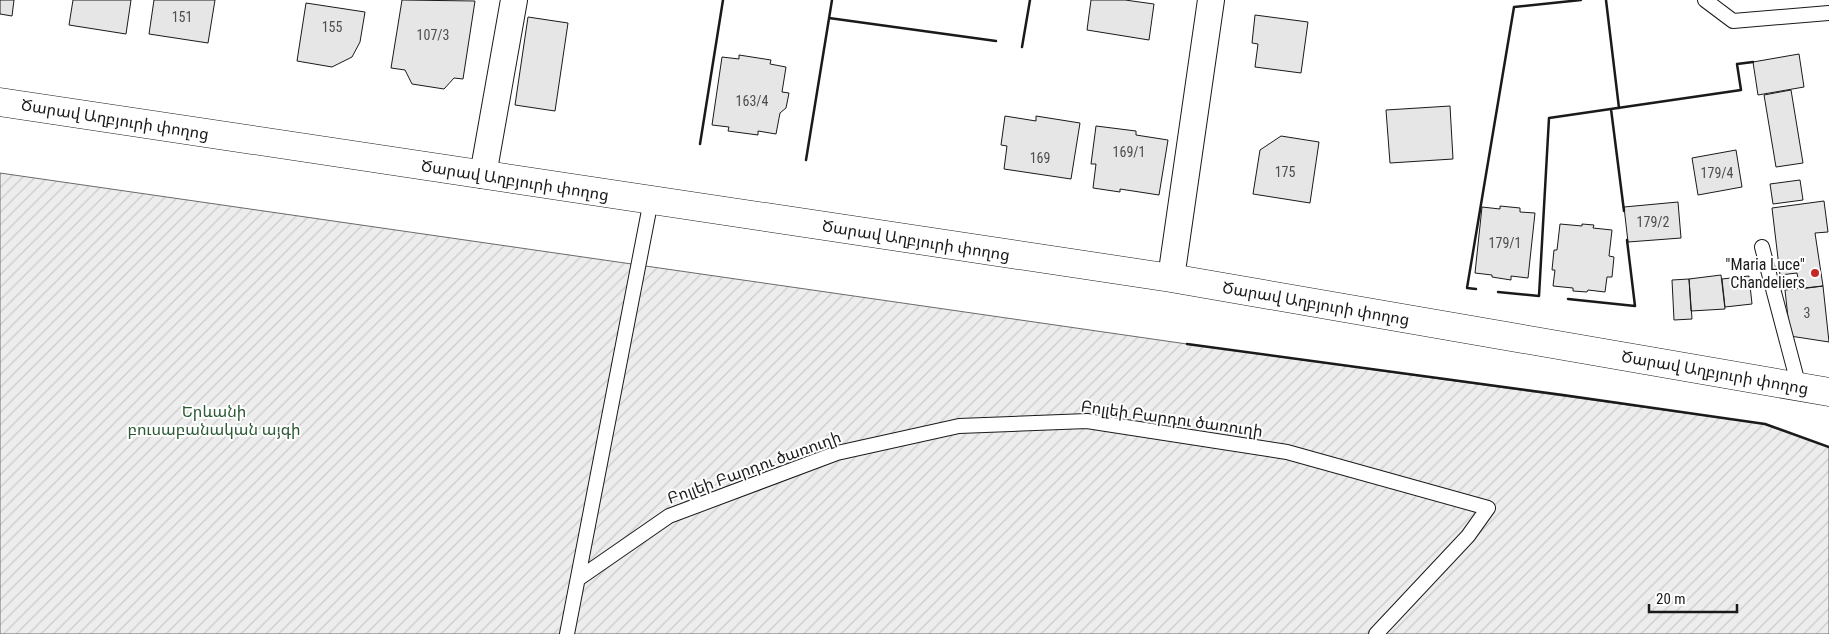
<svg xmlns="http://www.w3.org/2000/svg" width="1829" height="634" viewBox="0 0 1829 634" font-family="'Roboto Condensed','Noto Sans Armenian',sans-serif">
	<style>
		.garden { fill: url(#garden-furrows); stroke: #6a6a6a }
		.building { fill: #e6e6e6; stroke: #1a1a1a }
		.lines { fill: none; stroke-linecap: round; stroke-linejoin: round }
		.lane-casing { stroke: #1a1a1a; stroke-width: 16 }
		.street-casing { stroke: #1a1a1a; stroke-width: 28 }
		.secondary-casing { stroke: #1a1a1a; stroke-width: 29 }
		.lane { stroke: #fff; stroke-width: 14 }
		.street { stroke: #fff; stroke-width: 26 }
		.secondary { stroke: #fff; stroke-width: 28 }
		.wall { stroke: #1a1a1a; stroke-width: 2.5 }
		.poi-dot { fill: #c62828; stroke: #fff; stroke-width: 2 }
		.labels { text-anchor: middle; stroke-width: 4; stroke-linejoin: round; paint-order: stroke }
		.number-label { font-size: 14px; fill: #4d4d4d }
		.street-label { font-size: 16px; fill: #1a1a1a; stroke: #fff }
		.poi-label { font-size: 16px; fill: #1a1a1a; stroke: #fff; text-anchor: end }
		.park-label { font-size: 16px; fill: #2b5a34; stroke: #fff }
	</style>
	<defs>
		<pattern id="garden-furrows" width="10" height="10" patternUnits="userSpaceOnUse" patternTransform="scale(1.25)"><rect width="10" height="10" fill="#ededed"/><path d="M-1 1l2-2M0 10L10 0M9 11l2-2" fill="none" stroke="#cbcbcb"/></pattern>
	</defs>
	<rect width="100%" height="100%" fill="#fff"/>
	<path class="garden" d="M 0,173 L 1187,344 L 1765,424 L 1829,447 L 1829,634 L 0,634 Z"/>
	<path class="building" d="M 0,0 L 14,0 L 12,16 L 0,14 Z
		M 73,0 L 131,0 L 126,34 L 69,25 Z
		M 154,0 L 215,0 L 208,43 L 149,34 Z
		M 402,0 L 475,1 L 463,79 L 454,78 L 444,89 L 412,84 L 405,70 L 391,68 Z
		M 1091,0 L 1125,0 L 1154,4 L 1149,40 L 1087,30 Z
		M 306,3 L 365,12 L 360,42 L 352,57 L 332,67 L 297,61 Z
		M 1255,15 L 1308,22 L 1301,73 L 1255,67 L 1258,44 L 1252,43 Z
		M 528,17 L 568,23 L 555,111 L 515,105 Z
		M 1799,54 L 1804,87 L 1758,95 L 1753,62 Z
		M 739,55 L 771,60 L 770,64 L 786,67 L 782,92 L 789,93 L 786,108 L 780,113 L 776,134 L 758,131 L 758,135 L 728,131 L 729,127 L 712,125 L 722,57 L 739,59 Z
		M 1791,90 L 1803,163 L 1776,167 L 1764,95 Z
		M 1450,106 L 1453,159 L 1390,163 L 1386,110 Z
		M 1005,116 L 1036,121 L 1036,116 L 1080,123 L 1071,179 L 1004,169 L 1007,146 L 1001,145 Z
		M 1096,126 L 1136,131 L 1136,135 L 1168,140 L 1159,195 L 1120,189 L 1120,192 L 1093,188 L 1096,164 L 1091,164 Z
		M 1281,136 L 1319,142 L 1310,203 L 1253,194 L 1260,150 Z
		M 1736,150 L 1742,187 L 1698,195 L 1692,158 Z
		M 1800,180 L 1803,200 L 1773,204 L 1770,184 Z
		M 1824,201 L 1828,232 L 1815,233 L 1823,286 L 1800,289 L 1797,273 L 1780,275 L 1772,208 Z
		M 1678,202 L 1681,238 L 1628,242 L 1624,207 Z
		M 1500,206 L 1520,208 L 1520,212 L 1535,213 L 1528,278 L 1511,276 L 1511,280 L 1492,277 L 1492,275 L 1475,273 L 1482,207 L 1500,209 Z
		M 1560,224 L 1582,226 L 1582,224 L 1594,225 L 1593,228 L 1612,230 L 1609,256 L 1614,257 L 1612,277 L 1607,277 L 1605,292 L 1588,290 L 1587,292 L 1573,291 L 1573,288 L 1553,286 L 1555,270 L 1552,270 L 1554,250 L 1557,250 Z
		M 1721,275 L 1725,309 L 1691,311 L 1689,279 Z
		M 1749,276 L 1752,304 L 1725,307 L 1722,279 Z
		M 1689,279 L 1692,319 L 1674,320 L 1672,280 Z
		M 1823,286 L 1829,342 L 1790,336 L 1785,290 Z"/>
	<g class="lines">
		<defs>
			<path id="lane" d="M 1705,0 L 1733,21 L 1829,13
				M 1762,247 L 1799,387
				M 578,579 L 669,516 L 837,453 L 959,426 L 1087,421 L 1287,452 L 1488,508 L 1468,536 L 1376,634
				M 567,634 L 651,200"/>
			<path id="street" d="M 483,175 L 514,0
				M 1171,278 L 1211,0"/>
			<path id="secondary" d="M 0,102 L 1171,278 L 1829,392"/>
		</defs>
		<use href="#lane" class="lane-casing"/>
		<use href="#street" class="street-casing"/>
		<use href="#secondary" class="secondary-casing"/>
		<use href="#lane" class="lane"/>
		<use href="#street" class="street"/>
		<use href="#secondary" class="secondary"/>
		<path class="wall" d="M 1606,0 L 1619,108
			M 829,18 L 996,41
			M 1022,47 L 1030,0
			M 1611,109 L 1624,211
			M 700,144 L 723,0
			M 806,160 L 832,0
			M 1476,289 L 1467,288 L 1514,7 L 1581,0
			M 1498,292 L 1539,296 L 1549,118 L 1741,90 L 1737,64 L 1753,62
			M 1568,299 L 1635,306 L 1627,240
			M 1187,344 L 1563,395 L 1765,424 L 1829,447"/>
	</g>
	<circle class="poi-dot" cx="1815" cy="273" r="5"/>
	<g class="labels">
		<g class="number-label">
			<text x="182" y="22">151</text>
			<text x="332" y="32">155</text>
			<text x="433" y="40">107/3</text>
			<text x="752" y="106">163/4</text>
			<text x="1129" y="157">169/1</text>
			<text x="1040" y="163">169</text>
			<text x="1285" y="177">175</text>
			<text x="1717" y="178">179/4</text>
			<text x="1653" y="227">179/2</text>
			<text x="1505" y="248">179/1</text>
			<text x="1807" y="318">3</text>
		</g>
		<g class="street-label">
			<text transform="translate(115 119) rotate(9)" y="6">Ծարավ Աղբյուրի փողոց</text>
			<text transform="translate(515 180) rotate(9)" y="6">Ծարավ Աղբյուրի փողոց</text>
			<text transform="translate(916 240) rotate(9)" y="6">Ծարավ Աղբյուրի փողոց</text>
			<text transform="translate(1316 303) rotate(10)" y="6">Ծարավ Աղբյուրի փողոց</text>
			<text transform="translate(1715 372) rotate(10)" y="6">Ծարավ Աղբյուրի փողոց</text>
			<text transform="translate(1172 418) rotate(8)" y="6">Բոլլեի Բարդու ծառուղի</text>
			<text transform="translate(754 467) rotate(-20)" y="6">Բոլլեի Բարդու ծառուղի</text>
		</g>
		<g class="poi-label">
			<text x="1805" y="270">"Maria Luce"<tspan x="1805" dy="18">Chandeliers</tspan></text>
		</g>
		<g class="park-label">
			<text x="214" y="417">Երևանի<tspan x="214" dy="18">բուսաբանական այգի</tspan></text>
		</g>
	</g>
	<path d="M1649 604v8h88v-8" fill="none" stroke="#1a1a1a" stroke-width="2.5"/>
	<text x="1656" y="604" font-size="15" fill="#1a1a1a" stroke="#ffffff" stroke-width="4" paint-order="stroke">20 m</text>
</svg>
